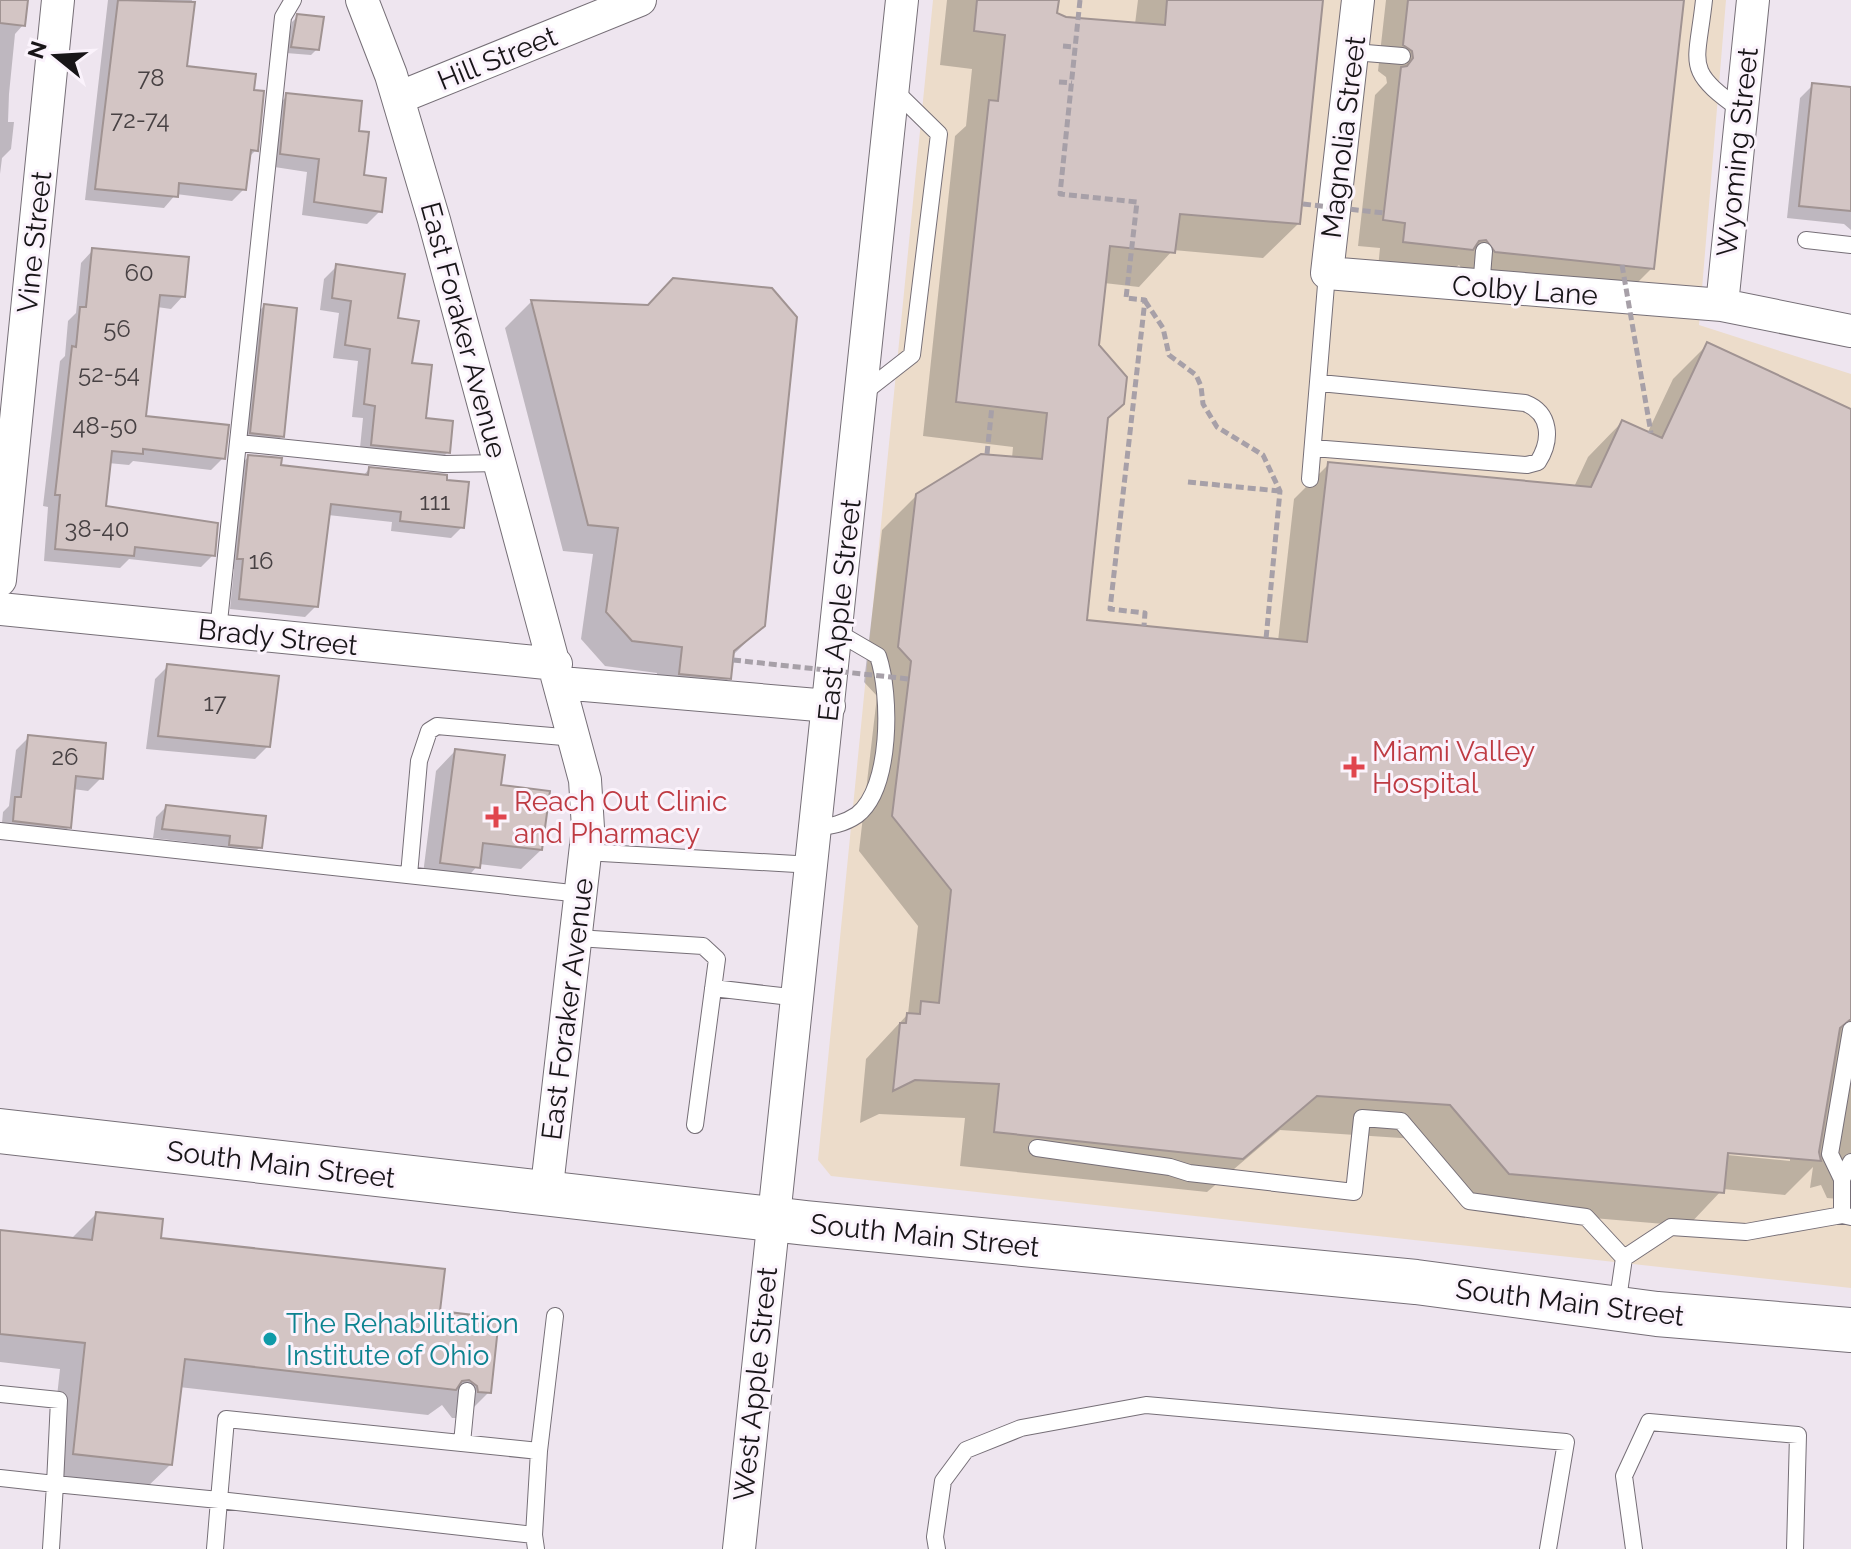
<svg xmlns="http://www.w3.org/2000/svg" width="1851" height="1549" viewBox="0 0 1851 1549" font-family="Raleway,sans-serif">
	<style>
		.medical { fill: #ecdcca }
		.shadow { fill: #0003; fill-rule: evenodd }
		.building { fill: #d3c5c4; stroke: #a09392; stroke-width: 2 }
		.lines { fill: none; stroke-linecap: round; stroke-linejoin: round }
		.service-casing { stroke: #766f77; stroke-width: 18 }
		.minor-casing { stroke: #766f77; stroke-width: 34 }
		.primary-casing { stroke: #766f77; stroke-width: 46 }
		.path { stroke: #a7a0a8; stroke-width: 5; stroke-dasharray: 8 4; stroke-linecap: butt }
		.service { stroke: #fff; stroke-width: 16 }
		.minor { stroke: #fff; stroke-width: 32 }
		.primary { stroke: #fff; stroke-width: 44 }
		.path-bridge { stroke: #a7a0a8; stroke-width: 5; stroke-dasharray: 8 4; stroke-linecap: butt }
		.health-dot { fill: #e0444e; stroke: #fbf3fc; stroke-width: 3 }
		.culture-dot { fill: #0f9aa8; stroke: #fbf3fc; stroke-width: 3 }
		.labels { text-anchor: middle; stroke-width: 6; stroke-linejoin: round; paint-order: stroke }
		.number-label { font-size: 24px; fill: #474143 }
		.street-label { font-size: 28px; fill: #181518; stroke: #fbf3fc }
		.health-label { font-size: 28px; fill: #be3a42; stroke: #fbf3fc; text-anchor: start }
		.culture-label { font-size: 28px; fill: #0d838f; stroke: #fbf3fc; text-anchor: start }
	</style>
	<rect width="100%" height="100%" fill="#eee5ef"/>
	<path class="medical" d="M 933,0 L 1726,0 L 1699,325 L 1851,374 L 1851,1288 L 831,1176 L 818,1160 Z"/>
	<path class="shadow" d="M 0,0 L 26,0 L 23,25 L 15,34 L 9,94 L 8,122 L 14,122 L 11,149 L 2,158 L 0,174 Z
		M 108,0 L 192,0 L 185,68 L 252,92 L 256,150 L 248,158 L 244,189 L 232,201 L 176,194 L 164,208 L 85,200 Z
		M 947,0 L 1057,0 L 1055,15 L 1135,24 L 1138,0 L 1321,0 L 1298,224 L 1263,258 L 1173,250 L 1139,287 L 1104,283 L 1097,346 L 1106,420 L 1085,622 L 1278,641 L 1294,499 L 1329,464 L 1574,487 L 1588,457 L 1622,422 L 1647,434 L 1673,379 L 1707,345 L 1851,411 L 1851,1200 L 1827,1198 L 1821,1185 L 1810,1188 L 1813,1167 L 1785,1195 L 1723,1189 L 1688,1226 L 1475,1208 L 1416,1139 L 1280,1130 L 1207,1192 L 960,1166 L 965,1118 L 879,1114 L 860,1123 L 866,1059 L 908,1014 L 918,926 L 859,851 L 877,696 L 864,682 L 882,530 L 917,495 L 1012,458 L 1013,447 L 923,436 L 955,136 L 966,126 L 972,69 L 940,65 ZM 1718,1150 L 1790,1156 L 1790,1161 L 1717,1154 Z
		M 1386,0 L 1682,0 L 1652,268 L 1626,294 L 1469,277 L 1459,265 L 1445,275 L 1378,268 L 1380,248 L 1358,246 L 1375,95 L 1387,83 L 1386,77 L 1378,71 Z
		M 298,16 L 317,49 L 311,55 L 286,53 L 292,22 Z
		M 1813,85 L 1851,89 L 1851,230 L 1844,224 L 1787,218 L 1800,98 Z
		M 287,96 L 357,132 L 361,177 L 380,211 L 367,224 L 302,215 L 307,172 L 268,166 L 274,109 Z
		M 93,250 L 183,296 L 171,309 L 157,307 L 144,418 L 223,458 L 211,470 L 133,461 L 129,465 L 108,463 L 103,507 L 213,555 L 201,567 L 129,559 L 120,568 L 44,561 L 48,507 L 43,506 L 60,361 L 65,356 L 68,321 L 76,313 L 81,263 Z
		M 337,266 L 396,320 L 424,420 L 448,452 L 435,465 L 359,458 L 363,418 L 352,417 L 358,361 L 333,358 L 339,313 L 320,310 L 324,279 Z
		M 531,302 L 647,307 L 764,625 L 732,656 L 729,678 L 703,704 L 654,700 L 657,673 L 605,666 L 581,639 L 593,554 L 563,551 L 505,328 Z
		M 264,306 L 282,436 L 276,442 L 245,438 L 258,312 Z
		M 248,457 L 279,467 L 363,476 L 369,469 L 462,527 L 451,538 L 391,531 L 392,522 L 328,515 L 316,606 L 305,617 L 230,609 L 234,569 L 227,569 L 238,468 Z
		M 168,666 L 268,746 L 255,759 L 146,749 L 155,679 Z
		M 29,737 L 101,778 L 88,791 L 73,789 L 69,827 L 56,840 L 1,834 L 3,812 L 9,806 L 16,750 Z
		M 455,751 L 499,786 L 541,850 L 521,869 L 479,864 L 459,887 L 422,882 L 436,771 Z
		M 166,807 L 260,847 L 250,857 L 220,854 L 221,846 L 153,838 L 156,817 Z
		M 96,1214 L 158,1240 L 437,1313 L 489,1392 L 463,1418 L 452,1418 L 442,1405 L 428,1415 L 179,1387 L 171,1464 L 144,1490 L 48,1479 L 60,1369 L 0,1362 L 0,1232 L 70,1240 Z"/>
	<path class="building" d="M 0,0 L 28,0 L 25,26 L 0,23 Z
		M 118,0 L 195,2 L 187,66 L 256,74 L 254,90 L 264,91 L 258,151 L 251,150 L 246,190 L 179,183 L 178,197 L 95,189 Z
		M 977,0 L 1059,0 L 1057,13 L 1066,17 L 1165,25 L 1167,0 L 1323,0 L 1300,224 L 1180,214 L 1175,253 L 1110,246 L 1099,345 L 1127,377 L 1124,404 L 1108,418 L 1087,620 L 1307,642 L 1328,462 L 1591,487 L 1622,420 L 1662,438 L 1707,342 L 1851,409 L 1851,1019 L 1840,1028 L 1819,1152 L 1821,1161 L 1728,1153 L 1724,1193 L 1509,1174 L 1450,1105 L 1317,1096 L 1243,1159 L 994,1132 L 999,1084 L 915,1080 L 893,1091 L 900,1023 L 906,1023 L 907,1013 L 920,1014 L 921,1001 L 939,1003 L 951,890 L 892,816 L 911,661 L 898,647 L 916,494 L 981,454 L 1042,459 L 1047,413 L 956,402 L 989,100 L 998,101 L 1005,35 L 974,31 Z
		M 1408,0 L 1684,0 L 1654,269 L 1495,252 L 1486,240 L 1479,241 L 1473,250 L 1403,242 L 1405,223 L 1383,220 L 1401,67 L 1407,66 L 1413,58 L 1412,51 L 1403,45 Z
		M 297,14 L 324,17 L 319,50 L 291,47 Z
		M 1812,83 L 1851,87 L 1851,211 L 1799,206 Z
		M 286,93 L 362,101 L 359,131 L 369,132 L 364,175 L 386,178 L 382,212 L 314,202 L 319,159 L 280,154 Z
		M 92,248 L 189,257 L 185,297 L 160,295 L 146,416 L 229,425 L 225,459 L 143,449 L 143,454 L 112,451 L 106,506 L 218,523 L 215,556 L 135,547 L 134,556 L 55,549 L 60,495 L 55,495 L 72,346 L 76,347 L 80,307 L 86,307 Z
		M 336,264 L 405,274 L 398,318 L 419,321 L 412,363 L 432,365 L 426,418 L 453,421 L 450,453 L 371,445 L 375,406 L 364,404 L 370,349 L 345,345 L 351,301 L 332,298 Z
		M 673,278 L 772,288 L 797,317 L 765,626 L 734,651 L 731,679 L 679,674 L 682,647 L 632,641 L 606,612 L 618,528 L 588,525 L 531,300 L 648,305 Z
		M 264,304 L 297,308 L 284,437 L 250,433 Z
		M 248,455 L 282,458 L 281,465 L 368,475 L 369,467 L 447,475 L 447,480 L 469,482 L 464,528 L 400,521 L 401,512 L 331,504 L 318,607 L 239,599 L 243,559 L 237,559 Z
		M 167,664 L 279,676 L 270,747 L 158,736 Z
		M 28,735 L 106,743 L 103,779 L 76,776 L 71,828 L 13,821 L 15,797 L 21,797 Z
		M 455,749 L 505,755 L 501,785 L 550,791 L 542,850 L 483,843 L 480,868 L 440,863 Z
		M 166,805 L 266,816 L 262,848 L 229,845 L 230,836 L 162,829 Z
		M 96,1212 L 163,1219 L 161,1238 L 445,1269 L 440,1311 L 499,1318 L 491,1393 L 478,1392 L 477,1386 L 469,1380 L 462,1381 L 456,1390 L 185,1359 L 172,1465 L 73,1454 L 85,1343 L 0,1334 L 0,1230 L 92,1240 Z"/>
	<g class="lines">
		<defs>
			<path id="service" d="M 1704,0 C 1697,66 1683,69 1741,110
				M 1354,52 L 1402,56
				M 1806,240 L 1851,245
				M 1481,288 L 1484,251
				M 862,394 L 912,355 L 939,134 L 894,90
				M 239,443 L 444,464 L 501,463
				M 1313,448 L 1527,465 L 1538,462 C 1552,440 1551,413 1525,403 L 1320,383
				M 1310,479 L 1327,273
				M 218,631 L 283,17 L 293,0
				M 816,828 C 831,826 844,824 857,815 C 892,788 891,694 878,656 L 837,632
				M 0,831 L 581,894
				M 584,852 L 813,865
				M 409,875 L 419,761 L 429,731 L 437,726 L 575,738
				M 577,938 L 703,946 L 717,959 L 695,1125
				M 713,988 L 799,998
				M 1851,1030 L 1830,1154 L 1842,1179 L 1851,1162
				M 1037,1148 L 1170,1167 L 1189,1173 L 1354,1192 L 1362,1118 L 1401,1121 L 1469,1201 L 1586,1217 L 1624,1258
				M 1842,1179 L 1842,1215
				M 1617,1306 L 1624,1258 L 1671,1227 L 1746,1232 L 1842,1215 L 1851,1217
				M 0,1394 L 59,1400 L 55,1484 L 0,1478
				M 462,1443 L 467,1391
				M 534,1535 L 539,1451 L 555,1316
				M 51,1549 L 55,1484 L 219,1500 L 215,1549
				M 536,1549 L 534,1535 L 219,1500 L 226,1419 L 539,1451
				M 937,1549 L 935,1537 L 943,1481 L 966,1450 L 1021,1428 L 1146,1405 L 1566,1442 L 1548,1549
				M 1634,1549 L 1624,1476 L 1649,1422 L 1798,1435 L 1795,1549"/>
			<path id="minor" d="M 362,0 L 391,75 L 434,220 L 585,780 L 588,828 L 546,1195
				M 1358,0 L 1327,273 L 1722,305 L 1851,331
				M 398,98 L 640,0
				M 1722,305 L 1753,0
				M 0,580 L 58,0
				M 0,609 L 556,664
				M 561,683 L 829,706
				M 739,1549 L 902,0"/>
			<path id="primary" d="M 0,1131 L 806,1223 L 1416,1282 L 1657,1314 L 1851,1330"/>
		</defs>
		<use href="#service" class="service-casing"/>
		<use href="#minor" class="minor-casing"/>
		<use href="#primary" class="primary-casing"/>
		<path class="path" d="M 1080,0 L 1060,194 L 1137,202 L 1126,298 L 1145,300 L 1110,609 L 1145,613 L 1144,626
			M 1063,46 L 1075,47
			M 1059,82 L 1072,83
			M 1145,301 L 1163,328 L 1169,355 L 1196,375 L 1201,386 L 1203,404 L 1217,427 L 1263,455 L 1280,491 L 1266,639
			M 987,454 L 992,406
			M 1188,482 L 1279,491"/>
		<use href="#service" class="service"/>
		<use href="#minor" class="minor"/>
		<use href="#primary" class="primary"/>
		<path class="path-bridge" d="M 1303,204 L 1384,213
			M 1622,265 L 1651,433
			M 733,660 L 909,679"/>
	</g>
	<g class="health-dot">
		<path d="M1350 755h8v8h8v8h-8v8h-8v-8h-8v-8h8z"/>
		<path d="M492 805h8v8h8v8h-8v8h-8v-8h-8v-8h8z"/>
	</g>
	<circle class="culture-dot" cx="270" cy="1339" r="8"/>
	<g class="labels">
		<g class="number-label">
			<text x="151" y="86">78</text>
			<text x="140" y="128">72-74</text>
			<text x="139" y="281">60</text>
			<text x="117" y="337">56</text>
			<text x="109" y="382">52-54</text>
			<text x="105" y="434">48-50</text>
			<text x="435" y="510">111</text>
			<text x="97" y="537">38-40</text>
			<text x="261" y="569">16</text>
			<text x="215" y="711">17</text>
			<text x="65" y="765">26</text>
		</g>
		<g class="street-label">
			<text transform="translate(497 58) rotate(-22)" y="10">Hill Street</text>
			<text transform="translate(1343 137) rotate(-83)" y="10">Magnolia Street</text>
			<text transform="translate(1737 152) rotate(-84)" y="10">Wyoming Street</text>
			<text transform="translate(34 242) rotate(-84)" y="10">Vine Street</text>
			<text transform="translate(1525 290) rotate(4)" y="10">Colby Lane</text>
			<text transform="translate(464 330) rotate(75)" y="10">East Foraker Avenue</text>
			<text transform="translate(839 610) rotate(-84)" y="10">East Apple Street</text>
			<text transform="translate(278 637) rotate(6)" y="10">Brady Street</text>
			<text transform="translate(567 1009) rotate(-83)" y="10">East Foraker Avenue</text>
			<text transform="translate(281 1164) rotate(7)" y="10">South Main Street</text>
			<text transform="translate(925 1235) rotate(6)" y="10">South Main Street</text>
			<text transform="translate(1570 1302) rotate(7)" y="10">South Main Street</text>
			<text transform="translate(755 1384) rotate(-84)" y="10">West Apple Street</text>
		</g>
		<g class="health-label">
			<text x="1372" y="761">Miami Valley<tspan x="1372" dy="32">Hospital</tspan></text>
			<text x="514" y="811">Reach Out Clinic<tspan x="514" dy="32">and Pharmacy</tspan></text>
		</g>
		<g class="culture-label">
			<text x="286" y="1333">The Rehabilitation<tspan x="286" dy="32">Institute of Ohio</tspan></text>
		</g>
	</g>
	<g transform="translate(56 56) rotate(288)" stroke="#fbf3fc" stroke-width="6" paint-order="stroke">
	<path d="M0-6L14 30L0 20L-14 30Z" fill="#181518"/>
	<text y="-12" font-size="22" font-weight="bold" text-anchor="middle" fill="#181518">N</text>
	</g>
</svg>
